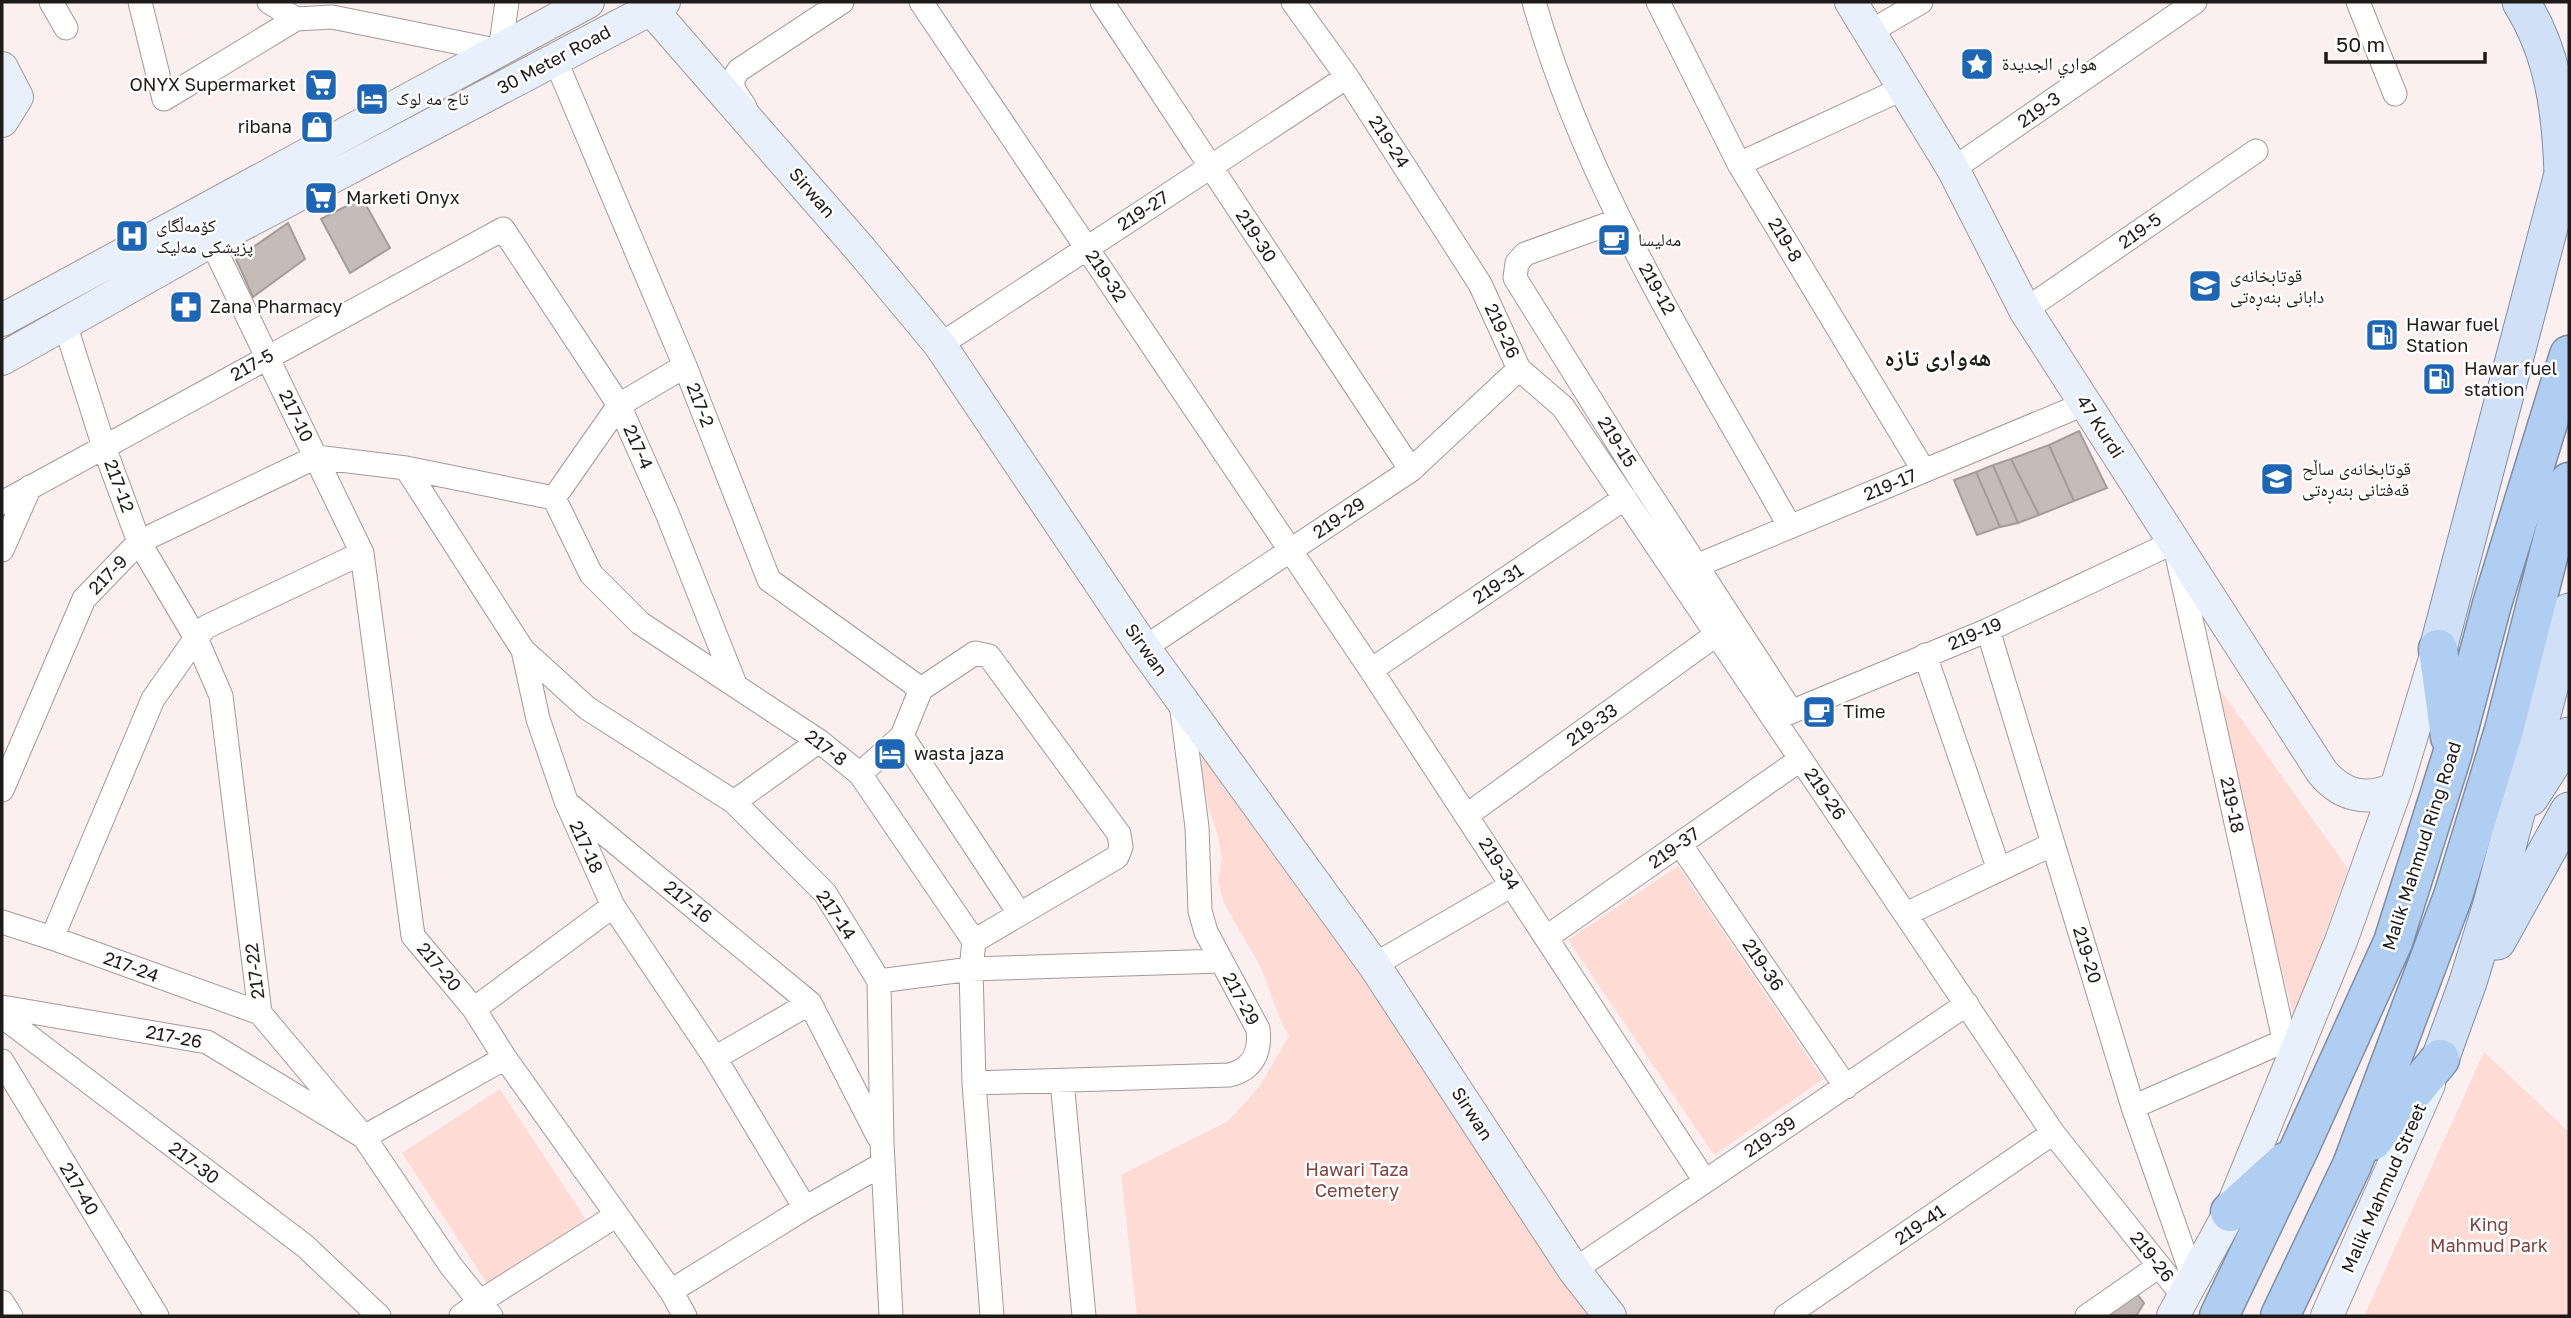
<svg xmlns="http://www.w3.org/2000/svg" width="2571" height="1318" viewBox="0 0 2571 1318" font-family="'Golos Text','Noto Naskh Arabic',sans-serif">
	<style>
		.green { fill: #ffdbd6 }
		.building { fill: #c5bbb9; stroke: #a59b9a; stroke-width: 2 }
		.lines { fill: none; stroke-linecap: round; stroke-linejoin: round }
		.street-casing { stroke: #a39998; stroke-width: 25 }
		.secondary-casing { stroke: #a39998; stroke-width: 34 }
		.primary-casing { stroke: #7d8ea6; stroke-width: 39 }
		.highway-casing { stroke: #7d8ea6; stroke-width: 41 }
		.street { stroke: #fff; stroke-width: 23 }
		.secondary { stroke: #e7f0fb; stroke-width: 32 }
		.primary { stroke: #d0e1f7; stroke-width: 37 }
		.highway { stroke: #b0cdf2; stroke-width: 38 }
		.labels { text-anchor: middle; stroke-width: 5; stroke-linejoin: round; paint-order: stroke }
		.street-label { font-size: 18px; fill: #1d1a19; stroke: #fff }
		.poi-label { font-size: 18px; fill: #1d1a19; stroke: #fff; text-anchor: start }
		.park-label { font-size: 18px; fill: #80433d; stroke: #fff }
		.district-label { font-size: 24px; font-weight: bold; fill: #1d1a19; stroke: #fff }
	</style>
	<rect width="100%" height="100%" fill="#fbf0ef"/>
	<path class="green" d="M 2207,671 L 2348,869 L 2294,1019 Z
		M 1212,747 L 1597,1316 L 1137,1316 L 1121,1175 L 1228,1121 L 1259,1087 L 1289,1036 L 1280,1019 L 1260,966 L 1224,903 L 1218,882 L 1222,857 L 1217,832 L 1208,807 L 1200,761 Z
		M 1678,866 L 1823,1079 L 1714,1155 L 1568,940 Z
		M 2484,1052 L 2569,1132 L 2569,1316 L 2364,1316 Z
		M 500,1089 L 586,1220 L 488,1285 L 402,1153 Z"/>
	<path class="building" d="M 362,198 L 390,248 L 350,273 L 321,219 Z
		M 288,223 L 305,259 L 253,297 L 236,259 Z
		M 2079,431 L 2107,488 L 2074,501 L 2049,445 Z
		M 2049,445 L 2074,501 L 2039,515 L 2011,459 Z
		M 2011,459 L 2039,515 L 2018,523 L 1993,465 Z
		M 1993,465 L 2018,523 L 2000,527 L 1976,472 Z
		M 1976,472 L 2000,527 L 1977,535 L 1954,480 Z
		M 2134,1290 L 2144,1303 L 2136,1316 L 2095,1316 Z"/>
	<g class="lines">
		<defs>
			<path id="street" d="M 51,2 L 66,28
				M 140,2 L 164,99 L 296,19
				M 269,2 L 296,19 L 332,17 L 500,51 L 507,2
				M 921,2 L 1371,670 L 1705,1181
				M 1102,2 L 1411,470
				M 1293,2 L 1347,77 L 1480,284 L 1519,369 L 1563,407 L 2053,1133 L 2184,1297
				M 1534,2 C 1587,190 1695,357 1790,527
				M 1658,2 L 1739,164 L 1924,471
				M 2358,2 L 2395,94
				M 1868,33 L 1921,2
				M 555,59 L 685,366 L 769,580 L 921,689
				M 745,107 L 734,90 L 732,80 L 739,70 L 842,2
				M 1739,164 L 1904,88
				M 1953,169 L 2195,2
				M 1619,220 L 1525,254 L 1517,263 L 1515,278 L 1639,477 L 1791,711
				M 211,241 L 362,553 L 413,936 L 474,1009 L 505,1058 L 671,1291 L 685,1316
				M 2025,310 L 2256,151
				M 65,324 L 104,447 L 139,542 L 196,638 L 221,696 L 260,1013 L 364,1137 L 451,1266 L 491,1316
				M 940,345 L 1347,77
				M 406,468 L 523,650 L 538,719 L 566,801 L 613,906 L 715,1058 L 805,1208
				M 554,498 L 619,405 L 685,366
				M 2,503 L 503,229 L 619,405 L 667,513 L 735,684
				M 2,550 L 30,487
				M 1696,566 L 2084,404
				M 1988,630 L 2133,1107 L 2193,1278
				M 1144,648 L 1411,470 L 1519,369
				M 523,650 L 587,708 L 734,802 L 825,893 L 879,981 L 882,1143 L 891,1316
				M 1925,655 L 1999,870
				M 1371,670 L 1625,498
				M 1774,719 L 1988,630 L 2174,542 L 2290,1067
				M 902,736 L 1019,913
				M 860,774 L 902,736 L 921,689 L 975,653 L 989,656 L 1119,834 L 1121,847 L 1117,857 L 974,941
				M 2,790 L 84,599 L 139,542 L 316,457 L 406,468 L 554,498 L 591,574 L 640,623 L 819,741 L 860,774 L 974,941 L 971,969 L 974,1083 L 992,1316
				M 734,802 L 819,741
				M 571,806 L 810,1003 L 878,1136
				M 1467,815 L 1717,634
				M 1680,844 L 1846,1087
				M 1906,914 L 2053,844
				M 2,922 L 52,938 L 260,1013
				M 1547,937 L 1801,759
				M 52,938 L 153,699 L 196,638 L 206,627 L 362,553
				M 1374,965 L 1512,885
				M 879,981 L 971,969 L 1221,961
				M 2,1007 L 207,1042 L 364,1137 L 505,1058
				M 474,1009 L 613,906
				M 2,1016 L 305,1246 L 379,1316
				M 715,1058 L 810,1003
				M 2,1061 L 157,1316
				M 1062,1081 L 1084,1316
				M 974,1083 L 1229,1075 C 1252,1070 1261,1053 1258,1029 L 1206,932 L 1200,911 L 1197,827 L 1181,703
				M 2133,1107 L 2284,1041
				M 1574,1270 L 1967,1004
				M 671,1291 L 805,1208 L 883,1164
				M 2,1302 L 11,1316
				M 461,1316 L 481,1301 L 617,1215
				M 1786,1316 L 2053,1133
				M 2087,1316 L 2159,1266"/>
			<path id="secondary" d="M 1851,2 L 1953,169 L 2025,310 L 2322,772 C 2342,796 2367,802 2396,788
				M 651,9 L 861,250 L 940,345 L 1144,648 L 1374,965 L 1574,1270 L 1610,1316
				M 2,68 L 17,97 L 2,121
				M 2,320 L 588,2
				M 2,359 L 211,241 L 664,2
				M 2173,1316 L 2230,1212 L 2341,941 L 2396,788 L 2437,652
				M 2327,1316 L 2429,1084"/>
			<path id="primary" d="M 2521,2 C 2554,54 2561,113 2563,174
				M 2438,649 L 2563,174 L 2569,157
				M 2530,797 L 2569,736
				M 2497,941 L 2569,811
				M 2440,1059 L 2468,982 L 2492,904 L 2569,612"/>
			<path id="highway" d="M 2438,649 L 2450,737
				M 2372,1141 L 2440,1059
				M 2230,1212 L 2285,1162
				M 2219,1316 L 2299,1149 L 2393,942 L 2452,755 L 2492,604 L 2569,355
				M 2280,1316 L 2352,1165 L 2453,896 L 2504,730 L 2559,514 L 2569,482"/>
		</defs>
		<use href="#street" class="street-casing"/>
		<use href="#secondary" class="secondary-casing"/>
		<use href="#primary" class="primary-casing"/>
		<use href="#highway" class="highway-casing"/>
		<use href="#street" class="street"/>
		<use href="#secondary" class="secondary"/>
		<use href="#primary" class="primary"/>
		<use href="#highway" class="highway"/>
	</g>
	<defs>
		<symbol id="sight-square" viewBox="-11 -11 22 22"><rect x="-9" y="-9" width="18" height="18" rx="4" fill="#1d66b6" stroke="#fff"/><path d="M0-6L1.8-2.2L6-1.7L2.9 1.2L3.7 5.4L0 3.3L-3.7 5.4L-2.9 1.2L-6-1.7L-1.8-2.2Z" fill="#fff"/></symbol>
		<symbol id="supermarket-square" viewBox="-11 -11 22 22"><rect x="-9" y="-9" width="18" height="18" rx="4" fill="#1d66b6" stroke="#fff"/><path d="M-6-5.5h2.5l.6 2H6L4.5 2H-2.5L-4.4-4H-6ZM-1.5 3.2a1.3 1.3 0 1 0 .1 0ZM3 3.2a1.3 1.3 0 1 0 .1 0Z" fill="#fff"/></symbol>
		<symbol id="hotel-square" viewBox="-11 -11 22 22"><rect x="-9" y="-9" width="18" height="18" rx="4" fill="#1d66b6" stroke="#fff"/><path d="M-6-4.5h1.5V1H6V5H4.5V3h-9V5H-6ZM-4 0a1.8 1.8 0 1 1 3.6 0ZM.5 0V-2.5h3Q6-2.5 6 0Z" fill="#fff"/></symbol>
		<symbol id="shop-square" viewBox="-11 -11 22 22"><rect x="-9" y="-9" width="18" height="18" rx="4" fill="#1d66b6" stroke="#fff"/><path d="M-5-2.5h2.3a2.7 3.5 0 0 1 5.4 0H5L5.5 6h-11ZM-1.5-2.5h3a1.5 2.3 0 0 0-3 0Z" fill="#fff"/></symbol>
		<symbol id="hospital-square" viewBox="-11 -11 22 22"><rect x="-9" y="-9" width="18" height="18" rx="4" fill="#1d66b6" stroke="#fff"/><path d="M-5-5h3v3.5h4V-5h3V5h-3V1.5h-4V5h-3Z" fill="#fff"/></symbol>
		<symbol id="cafe-square" viewBox="-11 -11 22 22"><rect x="-9" y="-9" width="18" height="18" rx="4" fill="#1d66b6" stroke="#fff"/><path d="M-5.5-4.5H6V0H3Q3 3.5 0 3.5H-2.5Q-5.5 3.5-5.5 0ZM3-3.2v2h1.7v-2ZM-6 4.5H4V6H-6Z" fill="#fff"/></symbol>
		<symbol id="school-square" viewBox="-11 -11 22 22"><rect x="-9" y="-9" width="18" height="18" rx="4" fill="#1d66b6" stroke="#fff"/><path d="M0-5L7-2L0 1L-7-2ZM-4 1L0 2.5L4 1V4Q0 6-4 4Z" fill="#fff"/></symbol>
		<symbol id="pharmacy-square" viewBox="-11 -11 22 22"><rect x="-9" y="-9" width="18" height="18" rx="4" fill="#1d66b6" stroke="#fff"/><path d="M-2-6h4v4h4v4h-4v4h-4v-4h-4v-4h4Z" fill="#fff"/></symbol>
		<symbol id="fuel-square" viewBox="-11 -11 22 22"><rect x="-9" y="-9" width="18" height="18" rx="4" fill="#1d66b6" stroke="#fff"/><path d="M-5.5-6h7V0h2V4h1.3V-2.5L3-4.5l.8-.8L6-3V5H2.5V1h-1V6h-7ZM-4.2-4.7v3.2H.2V-4.7Z" fill="#fff"/></symbol>
	</defs>
	<g fill-rule="evenodd">
		<use href="#sight-square" x="1958" y="45" width="38" height="38"/>
		<use href="#supermarket-square" x="302" y="66" width="38" height="38"/>
		<use href="#hotel-square" x="353" y="80" width="38" height="38"/>
		<use href="#shop-square" x="298" y="108" width="38" height="38"/>
		<use href="#supermarket-square" x="302" y="179" width="38" height="38"/>
		<use href="#hospital-square" x="113" y="217" width="38" height="38"/>
		<use href="#cafe-square" x="1595" y="221" width="38" height="38"/>
		<use href="#school-square" x="2186" y="267" width="38" height="38"/>
		<use href="#pharmacy-square" x="167" y="288" width="38" height="38"/>
		<use href="#fuel-square" x="2363" y="316" width="38" height="38"/>
		<use href="#fuel-square" x="2420" y="360" width="38" height="38"/>
		<use href="#school-square" x="2258" y="460" width="38" height="38"/>
		<use href="#cafe-square" x="1800" y="693" width="38" height="38"/>
		<use href="#hotel-square" x="871" y="735" width="38" height="38"/>
	</g>
	<g class="labels">
		<g class="street-label">
			<text transform="translate(554 60) rotate(-28)" y="6">30 Meter Road</text>
			<text transform="translate(2039 110) rotate(-35)" y="6">219-3</text>
			<text transform="translate(1389 142) rotate(57)" y="6">219-24</text>
			<text transform="translate(812 193) rotate(49)" y="6">Sirwan</text>
			<text transform="translate(1143 211) rotate(-33)" y="6">219-27</text>
			<text transform="translate(2140 231) rotate(-35)" y="6">219-5</text>
			<text transform="translate(1256 236) rotate(57)" y="6">219-30</text>
			<text transform="translate(1785 240) rotate(59)" y="6">219-8</text>
			<text transform="translate(1106 276) rotate(56)" y="6">219-32</text>
			<text transform="translate(1657 289) rotate(61)" y="6">219-12</text>
			<text transform="translate(1502 331) rotate(65)" y="6">219-26</text>
			<text transform="translate(252 365) rotate(-29)" y="6">217-5</text>
			<text transform="translate(700 405) rotate(69)" y="6">217-2</text>
			<text transform="translate(296 416) rotate(64)" y="6">217-10</text>
			<text transform="translate(2100 427) rotate(57)" y="6">47 Kurdi</text>
			<text transform="translate(1617 442) rotate(58)" y="6">219-15</text>
			<text transform="translate(638 447) rotate(66)" y="6">217-4</text>
			<text transform="translate(1890 485) rotate(-22)" y="6">219-17</text>
			<text transform="translate(119 486) rotate(70)" y="6">217-12</text>
			<text transform="translate(1339 518) rotate(-34)" y="6">219-29</text>
			<text transform="translate(108 575) rotate(-46)" y="6">217-9</text>
			<text transform="translate(1498 584) rotate(-34)" y="6">219-31</text>
			<text transform="translate(1975 634) rotate(-23)" y="6">219-19</text>
			<text transform="translate(1146 650) rotate(55)" y="6">Sirwan</text>
			<text transform="translate(1592 725) rotate(-36)" y="6">219-33</text>
			<text transform="translate(826 748) rotate(37)" y="6">217-8</text>
			<text transform="translate(1825 794) rotate(56)" y="6">219-26</text>
			<text transform="translate(2232 805) rotate(78)" y="6">219-18</text>
			<text transform="translate(2422 846) rotate(-72)" y="6">Malik Mahmud Ring Road</text>
			<text transform="translate(586 847) rotate(65)" y="6">217-18</text>
			<text transform="translate(1674 848) rotate(-35)" y="6">219-37</text>
			<text transform="translate(1499 864) rotate(57)" y="6">219-34</text>
			<text transform="translate(688 902) rotate(39)" y="6">217-16</text>
			<text transform="translate(836 915) rotate(56)" y="6">217-14</text>
			<text transform="translate(2087 955) rotate(73)" y="6">219-20</text>
			<text transform="translate(1763 965) rotate(56)" y="6">219-36</text>
			<text transform="translate(131 967) rotate(20)" y="6">217-24</text>
			<text transform="translate(439 967) rotate(50)" y="6">217-20</text>
			<text transform="translate(255 971) rotate(-97)" y="6">217-22</text>
			<text transform="translate(1241 999) rotate(62)" y="6">217-29</text>
			<text transform="translate(174 1037) rotate(11)" y="6">217-26</text>
			<text transform="translate(1472 1114) rotate(57)" y="6">Sirwan</text>
			<text transform="translate(1770 1137) rotate(-34)" y="6">219-39</text>
			<text transform="translate(194 1163) rotate(37)" y="6">217-30</text>
			<text transform="translate(2384 1188) rotate(-66)" y="6">Malik Mahmud Street</text>
			<text transform="translate(79 1189) rotate(59)" y="6">217-40</text>
			<text transform="translate(1920 1225) rotate(-34)" y="6">219-41</text>
			<text transform="translate(2152 1257) rotate(52)" y="6">219-26</text>
		</g>
		<g class="poi-label">
			<text x="2002" y="70">هواري الجديدة</text>
			<text x="296" y="91" text-anchor="end">ONYX Supermarket</text>
			<text x="396" y="105">تاج مه لوک</text>
			<text x="292" y="133" text-anchor="end">ribana</text>
			<text x="346" y="204">Marketi Onyx</text>
			<text x="156" y="232">کۆمەڵگای<tspan x="156" dy="21">پزیشکی مەلیک</tspan></text>
			<text x="1638" y="246">مەلیسا</text>
			<text x="2230" y="282">قوتابخانەی<tspan x="2230" dy="21">دابانی بنەڕەتی</tspan></text>
			<text x="210" y="313">Zana Pharmacy</text>
			<text x="2406" y="331">Hawar fuel<tspan x="2406" dy="21">Station</tspan></text>
			<text x="2464" y="375">Hawar fuel<tspan x="2464" dy="21">station</tspan></text>
			<text x="2302" y="475">قوتابخانەی ساڵح<tspan x="2302" dy="21">قەفتانی بنەڕەتی</tspan></text>
			<text x="1843" y="718">Time</text>
			<text x="914" y="760">wasta jaza</text>
		</g>
		<g class="park-label">
			<text x="1357" y="1176">Hawari Taza<tspan x="1357" dy="21">Cemetery</tspan></text>
			<text x="2489" y="1231">King<tspan x="2489" dy="21">Mahmud Park</tspan></text>
		</g>
		<g class="district-label">
			<text x="1938" y="366">هەواری تازە</text>
		</g>
	</g>
	<rect width="2571" height="1318" fill="none" stroke="#1d1a19" stroke-width="7"/>
	<path d="M2326 52v10h159v-10" fill="none" stroke="#1d1a19" stroke-width="3.5"/>
	<text x="2336" y="52" font-size="21" fill="#1d1a19" stroke="#ffffff" stroke-width="5" paint-order="stroke">50 m</text>
</svg>
